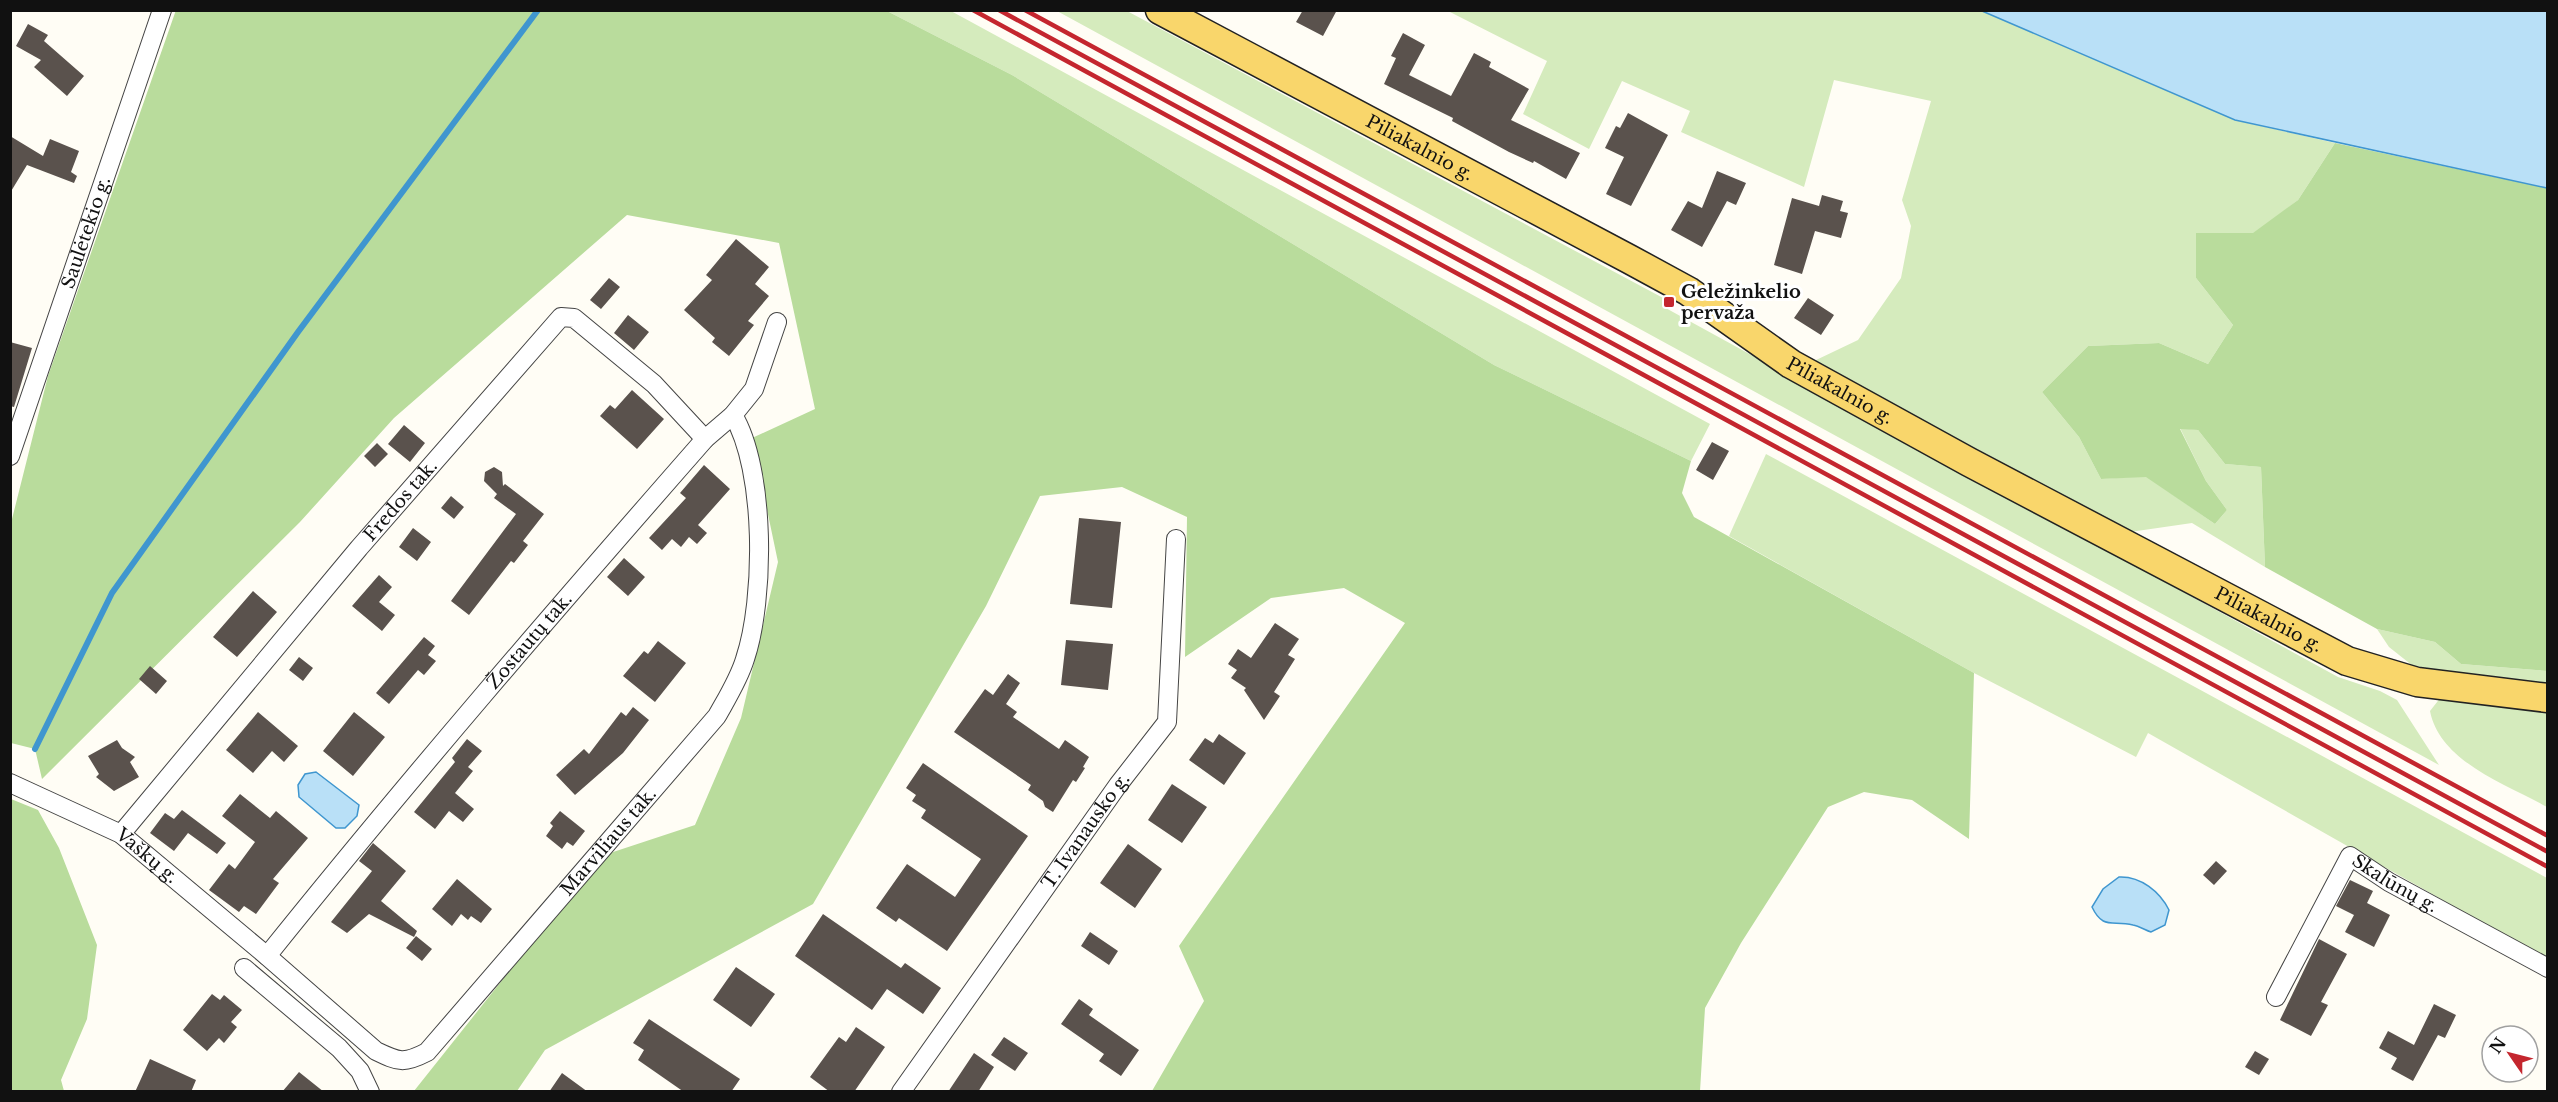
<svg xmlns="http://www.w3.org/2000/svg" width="2558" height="1102" viewBox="0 0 2558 1102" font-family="'Libre Baskerville',serif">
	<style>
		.green { fill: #d5ebbd }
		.forest { fill: #b9dc9c }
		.water { fill: #b9e0f7; stroke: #3f96cf; stroke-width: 1.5 }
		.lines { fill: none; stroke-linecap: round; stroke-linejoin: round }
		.stream { stroke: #3f96cf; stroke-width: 6 }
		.building { fill: #5a524d }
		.street-casing { stroke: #444; stroke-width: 20 }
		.primary-casing { stroke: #222; stroke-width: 31 }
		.street { stroke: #fff; stroke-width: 18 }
		.primary { stroke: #f9d66b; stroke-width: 28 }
		.rail { stroke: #c4262e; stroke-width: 4.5 }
		.poi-dot { fill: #c4262e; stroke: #fff; stroke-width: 2 }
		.labels { text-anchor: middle; stroke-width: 6; stroke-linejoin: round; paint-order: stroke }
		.street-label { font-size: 18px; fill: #111; stroke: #fff }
		.poi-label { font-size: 18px; font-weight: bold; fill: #111; stroke: #fff; text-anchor: start }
	</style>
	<rect width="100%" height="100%" fill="#fffdf5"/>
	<path class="green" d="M 887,11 L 951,11 L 1710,424 L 1691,461 L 1494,365 L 1012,75 Z
		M 1057,11 L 1127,11 L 1665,299 L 1662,306 L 2338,677 L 2380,691 L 2397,700 L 2439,765 Z
		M 1448,11 L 1982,11 L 2235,120 L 2335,143 L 2298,200 L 2196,278 L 2233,325 L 2208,364 L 2159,343 L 2088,346 L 2042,392 L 2079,437 L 2101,479 L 2146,476 L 2215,524 L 2227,510 L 2206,481 L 2180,428 L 2198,430 L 2225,464 L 2261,467 L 2265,567 L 2192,523 L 2130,532 L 2095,516 L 1814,361 L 1858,340 L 1901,278 L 1911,226 L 1902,200 L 1931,101 L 1834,80 L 1804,187 L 1681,132 L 1690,111 L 1622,81 L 1589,149 L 1523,114 L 1547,61 Z
		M 1766,454 L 2547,878 L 2547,959 L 2148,733 L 2136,757 L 1974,673 L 1729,536 Z
		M 2377,629 L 2435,642 L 2461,664 L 2547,671 L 2547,686 L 2418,670 L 2389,647 Z
		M 2441,697 L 2547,707 L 2547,807 C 2506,784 2440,762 2430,711 Z"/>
	<path class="forest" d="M 176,10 L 887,11 L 1012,75 L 1494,365 L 1691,461 L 1682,493 L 1694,517 L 1974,673 L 1969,839 L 1912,800 L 1864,792 L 1828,807 L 1741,943 L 1705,1008 L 1700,1091 L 1152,1091 L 1204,1001 L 1179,946 L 1405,623 L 1344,588 L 1271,598 L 1185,657 L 1187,517 L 1122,487 L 1040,496 L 986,606 L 813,904 L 545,1050 L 517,1091 L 414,1091 L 601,856 L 695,825 L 741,718 L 778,562 L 752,438 L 815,409 L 779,243 L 627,215 L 394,418 L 300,522 L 42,779 L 35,749 L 11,743 L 11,523 L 48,376 Z
		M 2335,143 L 2547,188 L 2547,671 L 2461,664 L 2435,642 L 2377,629 L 2265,567 L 2261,467 L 2225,464 L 2198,430 L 2180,429 L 2206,481 L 2227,510 L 2215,524 L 2146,477 L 2101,479 L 2079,437 L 2042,392 L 2088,346 L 2159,343 L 2208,364 L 2233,325 L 2196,278 L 2196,233 L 2253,233 L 2298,200 Z
		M 11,799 L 38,810 L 59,848 L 97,945 L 87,1019 L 61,1080 L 64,1091 L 11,1091 Z"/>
	<path class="water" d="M 1982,11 L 2547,11 L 2547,188 L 2235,120 Z
		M 316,772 L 359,805 L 357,816 L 345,828 L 336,828 L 299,797 L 298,785 L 305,774 Z
		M 2119,877 C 2141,876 2160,892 2169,910 L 2165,925 L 2151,932 C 2145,930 2139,926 2133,925 C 2112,920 2103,930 2092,907 L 2103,889 Z"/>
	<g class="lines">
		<path class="stream" d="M 35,749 L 112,593 L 298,332 L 538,10"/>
	</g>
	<path class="building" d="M 1303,10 L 1337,10 L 1323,36 L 1296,22 Z
		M 28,24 L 48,35 L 44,41 L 84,76 L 67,96 L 34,67 L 41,60 L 16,46 Z
		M 1403,33 L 1425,45 L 1409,75 L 1451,96 L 1474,53 L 1491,62 L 1489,67 L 1529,89 L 1511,120 L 1580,153 L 1566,179 L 1534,161 L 1533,163 L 1509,152 L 1452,121 L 1453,118 L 1384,84 L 1396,58 L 1391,56 Z
		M 1628,113 L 1668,135 L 1631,206 L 1606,194 L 1624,157 L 1605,148 L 1616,126 L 1620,128 Z
		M 10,136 L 43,156 L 50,139 L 79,151 L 71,172 L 77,176 L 74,183 L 27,165 L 10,193 Z
		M 1717,171 L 1746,183 L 1736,205 L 1727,201 L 1702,247 L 1671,230 L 1688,201 L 1702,208 Z
		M 1822,195 L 1843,201 L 1840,211 L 1848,213 L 1841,238 L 1815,231 L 1802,274 L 1774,265 L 1792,198 L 1819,206 Z
		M 736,239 L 769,267 L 755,284 L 769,296 L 748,321 L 754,325 L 729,356 L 712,342 L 715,338 L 684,310 L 712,280 L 706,275 Z
		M 609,278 L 620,287 L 601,309 L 590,300 Z
		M 1808,298 L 1834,315 L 1821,335 L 1794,318 Z
		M 628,315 L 649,332 L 634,350 L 614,333 Z
		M 10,342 L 32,348 L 14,407 L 10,406 Z
		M 632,390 L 664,419 L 637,449 L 600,416 L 610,405 L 615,409 Z
		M 404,425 L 425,443 L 410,462 L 388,444 Z
		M 1712,442 L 1729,451 L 1713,480 L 1696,470 Z
		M 377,443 L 388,454 L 375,467 L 364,456 Z
		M 704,465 L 730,489 L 698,525 L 707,533 L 697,544 L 689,537 L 681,547 L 672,539 L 662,550 L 649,538 L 686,498 L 680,493 Z
		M 494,467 L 502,472 L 503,486 L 505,484 L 544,514 L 523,541 L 528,545 L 514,563 L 511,561 L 469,615 L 451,601 L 516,514 L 494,498 L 497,494 L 484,481 L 485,472 Z
		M 451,496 L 464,507 L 454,519 L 441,508 Z
		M 1079,518 L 1121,522 L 1112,608 L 1070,604 Z
		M 413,528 L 431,542 L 417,561 L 399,547 Z
		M 624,558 L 645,577 L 628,596 L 607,577 Z
		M 379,575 L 392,587 L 379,602 L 395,615 L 382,631 L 352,606 Z
		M 253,591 L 277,612 L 237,657 L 213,637 Z
		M 1275,623 L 1299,639 L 1288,655 L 1295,659 L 1274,692 L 1280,696 L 1264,720 L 1244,690 L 1246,688 L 1231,678 L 1237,670 L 1228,664 L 1238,649 L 1251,658 Z
		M 424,637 L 435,646 L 428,655 L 436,661 L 424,675 L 418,670 L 389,704 L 376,693 Z
		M 1066,640 L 1113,644 L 1108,690 L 1061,685 Z
		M 658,641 L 686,663 L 655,702 L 623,676 L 644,651 L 648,654 Z
		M 299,657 L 313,668 L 303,681 L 289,670 Z
		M 150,666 L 167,681 L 156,694 L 139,679 Z
		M 1008,674 L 1020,683 L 1006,704 L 1017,712 L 1013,717 L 1059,749 L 1065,740 L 1089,757 L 1083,767 L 1085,768 L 1076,782 L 1073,780 L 1053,812 L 1045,807 L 1043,801 L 1028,790 L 1031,785 L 954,732 L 985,689 L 993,695 Z
		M 633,707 L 649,720 L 623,753 L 575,795 L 556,775 L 584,749 L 589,754 L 621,712 L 626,716 Z
		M 258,712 L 298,746 L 284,762 L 272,751 L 253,773 L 226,750 Z
		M 354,712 L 385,737 L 353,776 L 323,751 Z
		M 1219,734 L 1246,753 L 1224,785 L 1189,760 L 1205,738 L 1213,743 Z
		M 467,739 L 482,751 L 468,767 L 473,771 L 455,793 L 474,809 L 463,822 L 449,811 L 435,829 L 414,812 L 455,762 L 452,758 Z
		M 117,740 L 122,748 L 135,757 L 130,762 L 139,777 L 114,791 L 96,777 L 99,774 L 88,756 Z
		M 923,763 L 1028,836 L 947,951 L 899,918 L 896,922 L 876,908 L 907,864 L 955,897 L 981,859 L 921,818 L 926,810 L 912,801 L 916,795 L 906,788 Z
		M 1172,784 L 1207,807 L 1182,843 L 1148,820 Z
		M 240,794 L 270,818 L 276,811 L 308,838 L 273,879 L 279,883 L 256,914 L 244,906 L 239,912 L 209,890 L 229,864 L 235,869 L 255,842 L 222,816 Z
		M 182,810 L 226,843 L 217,854 L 188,833 L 174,851 L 150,833 L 165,813 L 174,819 Z
		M 560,811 L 585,831 L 573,846 L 567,842 L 562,849 L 546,836 L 553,826 L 550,823 Z
		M 373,843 L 406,871 L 381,901 L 417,931 L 414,937 L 369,914 L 347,933 L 331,922 L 372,871 L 359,861 Z
		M 1128,844 L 1162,869 L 1135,908 L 1100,883 Z
		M 2216,861 L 2227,871 L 2214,885 L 2203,875 Z
		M 457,879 L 492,909 L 481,923 L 471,916 L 468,920 L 461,914 L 452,926 L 432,909 Z
		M 2350,880 L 2373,891 L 2367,903 L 2390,915 L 2374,947 L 2345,932 L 2354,915 L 2336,906 Z
		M 823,914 L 901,968 L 905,963 L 941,988 L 923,1014 L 887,989 L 872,1010 L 795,956 Z
		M 1090,932 L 1118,951 L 1109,965 L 1081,946 Z
		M 416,936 L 432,949 L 422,961 L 406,948 Z
		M 2319,939 L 2347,954 L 2321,1002 L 2328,1005 L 2311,1036 L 2280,1020 Z
		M 736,967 L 775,994 L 751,1027 L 713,1000 Z
		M 212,994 L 220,1000 L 224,995 L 242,1010 L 231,1022 L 237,1027 L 224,1043 L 219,1038 L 207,1051 L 183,1030 Z
		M 1079,999 L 1093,1009 L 1089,1015 L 1139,1050 L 1121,1076 L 1099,1061 L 1104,1054 L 1061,1024 Z
		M 2434,1004 L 2456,1015 L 2445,1038 L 2438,1035 L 2413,1081 L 2391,1069 L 2397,1058 L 2379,1048 L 2388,1031 L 2414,1045 Z
		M 649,1019 L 740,1079 L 731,1092 L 684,1092 L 638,1060 L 644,1050 L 633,1043 Z
		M 856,1027 L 885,1047 L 854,1092 L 830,1092 L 810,1077 L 839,1037 L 846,1042 Z
		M 1004,1037 L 1028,1053 L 1015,1071 L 991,1055 Z
		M 2255,1051 L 2269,1059 L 2259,1075 L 2245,1067 Z
		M 974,1053 L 994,1067 L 978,1092 L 948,1092 Z
		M 150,1059 L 196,1080 L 191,1092 L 135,1092 Z
		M 299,1072 L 324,1092 L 282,1092 Z
		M 562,1073 L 588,1092 L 549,1092 Z"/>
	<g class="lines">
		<defs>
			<g id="street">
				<path id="s1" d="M 10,456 L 162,10"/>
				<path id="s2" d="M 10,783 L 121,834 L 267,956 L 376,1051 C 399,1062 404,1064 427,1052 L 717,716 C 727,698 739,679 745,659 C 765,599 766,470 733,415"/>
				<path id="s3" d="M 121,834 L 359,548 L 561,317 L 574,318 L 654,384 L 705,439"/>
				<path id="s4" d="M 267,956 C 409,779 556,609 705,439 L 733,415 L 754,389 L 777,322"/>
				<path d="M 244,968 L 339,1048 L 360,1071 L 370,1092"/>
				<path id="s5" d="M 2276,997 L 2350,856 L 2389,882 L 2548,968"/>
				<path id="s6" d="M 901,1092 L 1118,785 L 1167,722 L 1176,539"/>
			</g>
			<g id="primary">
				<path id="s7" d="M 1160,10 L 1629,259 L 1688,291 L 1791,364 L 1969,462 L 2347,661 L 2417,682 L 2548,698"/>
			</g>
		</defs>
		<use href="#street" class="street-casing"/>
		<use href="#primary" class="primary-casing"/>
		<use href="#street" class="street"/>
		<use href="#primary" class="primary"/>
		<path class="rail" d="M 973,10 L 2548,867
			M 999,10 L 2548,852
			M 1025,10 L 2548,836"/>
	</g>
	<rect class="poi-dot" x="1663" y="296" width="12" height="12" rx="3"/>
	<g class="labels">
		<g class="street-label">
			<text dy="6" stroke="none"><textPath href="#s7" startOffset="294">Piliakalnio g.</textPath></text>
			<text dy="6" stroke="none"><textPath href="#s1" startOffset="236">Saulėtekio g.</textPath></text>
			<text dy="6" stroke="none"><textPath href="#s7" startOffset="780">Piliakalnio g.</textPath></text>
			<text dy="6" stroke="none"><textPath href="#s3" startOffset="435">Fredos tak.</textPath></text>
			<text dy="6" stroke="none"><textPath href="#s7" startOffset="1266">Piliakalnio g.</textPath></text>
			<text dy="6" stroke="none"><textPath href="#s4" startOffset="410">Žostautų tak.</textPath></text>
			<text dy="6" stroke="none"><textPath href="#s6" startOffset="320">T. Ivanausko g.</textPath></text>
			<text dy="6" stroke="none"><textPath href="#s2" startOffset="789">Marviliaus tak.</textPath></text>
			<text dy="6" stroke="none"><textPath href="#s2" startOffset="156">Vaškų g.</textPath></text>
			<text dy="6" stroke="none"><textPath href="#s5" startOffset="212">Skalūnų g.</textPath></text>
		</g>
		<g class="poi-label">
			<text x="1681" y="298">Geležinkelio<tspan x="1681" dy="21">pervaža</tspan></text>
		</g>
	</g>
	<rect width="2558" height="1102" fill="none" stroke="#111111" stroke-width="24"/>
	<g transform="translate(2510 1054) rotate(305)"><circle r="28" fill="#ffffff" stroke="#a0a0a0" stroke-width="1.5"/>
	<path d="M0-4.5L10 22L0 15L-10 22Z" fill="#c4262e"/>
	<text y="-9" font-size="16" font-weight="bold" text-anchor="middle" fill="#111111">N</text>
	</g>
</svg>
